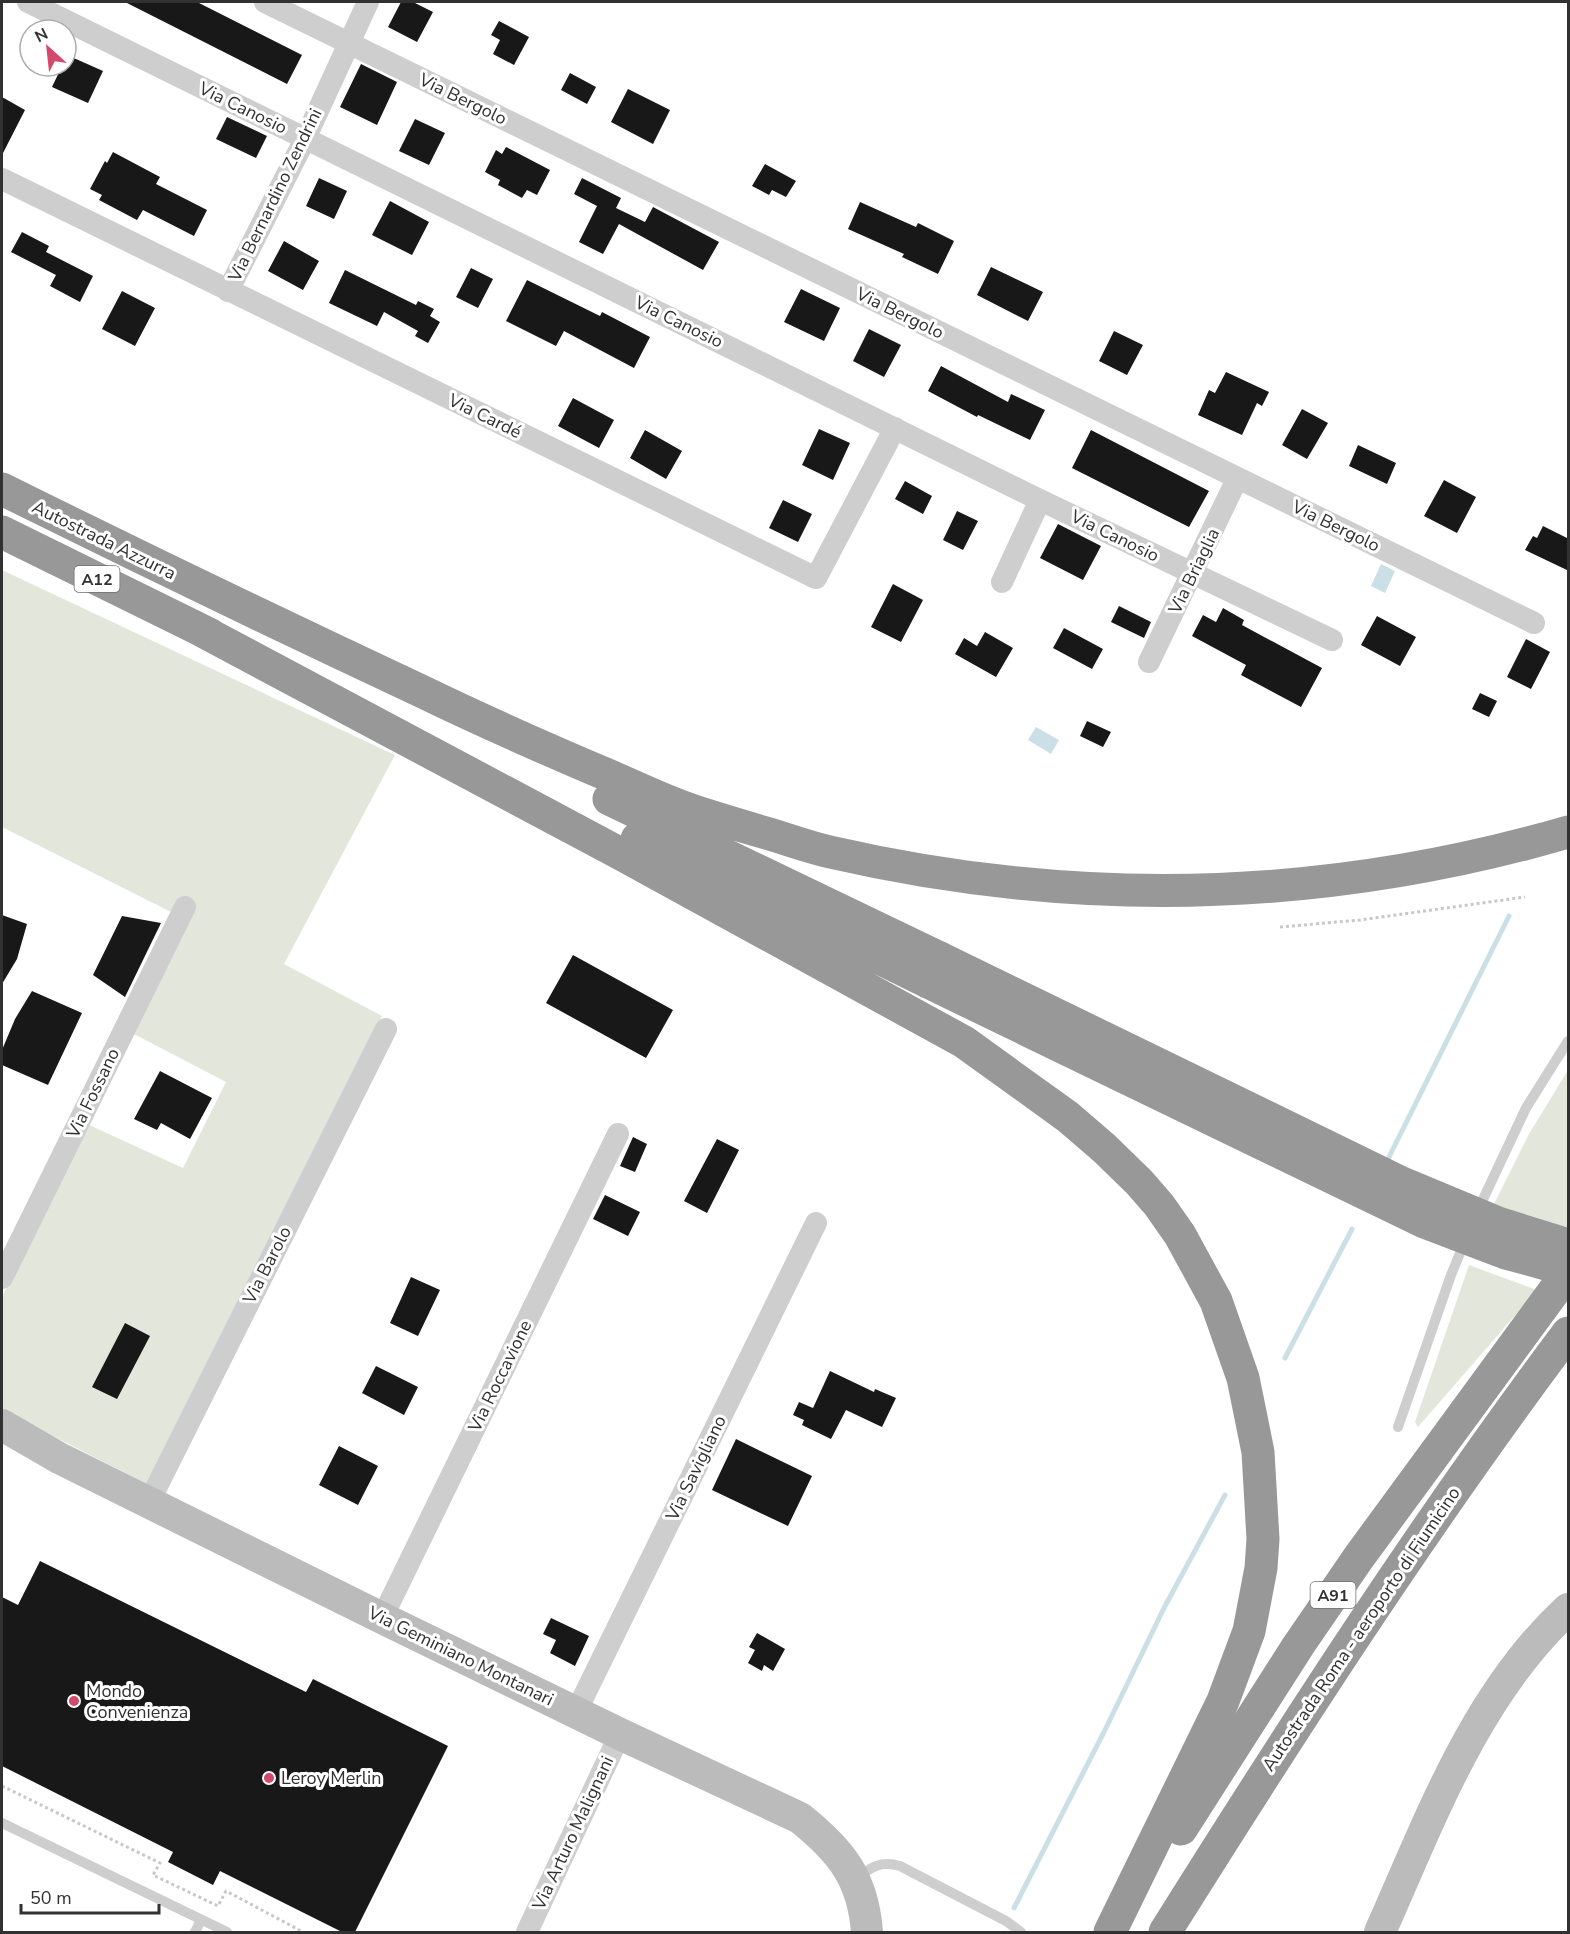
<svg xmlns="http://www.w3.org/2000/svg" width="1570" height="1934" viewBox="0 0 1570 1934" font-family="'Nunito Sans',sans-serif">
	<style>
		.green { fill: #e3e7db }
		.water { fill: #cbe0e6 }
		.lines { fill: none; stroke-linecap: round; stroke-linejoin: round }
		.stream { stroke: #cbe0e6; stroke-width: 5 }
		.building { fill: #181818 }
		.path { stroke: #c8c8c8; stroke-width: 3; stroke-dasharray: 3 3; stroke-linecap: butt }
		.lane { stroke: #cecece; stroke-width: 10 }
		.street { stroke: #cecece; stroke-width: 22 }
		.secondary { stroke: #bbb; stroke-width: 32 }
		.highway { stroke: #989898; stroke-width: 33 }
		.highway-bridge { stroke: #989898; stroke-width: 33 }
		.poi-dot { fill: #d3496b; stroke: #fff; stroke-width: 2 }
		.labels { text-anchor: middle; stroke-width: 6; stroke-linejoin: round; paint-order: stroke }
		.shield { fill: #fff; stroke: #6f6f6f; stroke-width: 1.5 }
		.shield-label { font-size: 16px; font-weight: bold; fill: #313131 }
		.street-label { font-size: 18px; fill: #313131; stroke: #fff }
		.poi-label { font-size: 18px; fill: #313131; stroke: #fff; text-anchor: start }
	</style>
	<rect width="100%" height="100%" fill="#fff"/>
	<path class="green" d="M 2,570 L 395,755 L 284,964 L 382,1016 L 151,1486 L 2,1410 L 2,1297 L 87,1124 L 183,1168 L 226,1082 L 132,1033 L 185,919 L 2,827 Z
		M 1568,1070 L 1568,1233 L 1491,1210 L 1529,1134 Z
		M 1469,1265 L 1537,1290 L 1418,1427 L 1415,1422 Z"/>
	<path class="water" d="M 1381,564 L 1395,571 L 1385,593 L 1371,586 Z
		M 1036,727 L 1059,740 L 1051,754 L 1028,740 Z"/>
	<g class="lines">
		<path class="stream" d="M 1388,1159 L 1509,916
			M 1285,1358 L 1352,1229
			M 1014,1908 L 1105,1730 L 1164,1608 L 1225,1495"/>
	</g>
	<path class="building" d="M 125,2 L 197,2 L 302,55 L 287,84 Z
		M 401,2 L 413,2 L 433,12 L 417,42 L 388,27 Z
		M 499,21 L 529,37 L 514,65 L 493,54 L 500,40 L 491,35 Z
		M 67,55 L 103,71 L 88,103 L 52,87 L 62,66 L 66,66 Z
		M 361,64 L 397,82 L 377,125 L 340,107 Z
		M 570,73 L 596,87 L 587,104 L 561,90 Z
		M 628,89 L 670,110 L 653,144 L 611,122 Z
		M 2,97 L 25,110 L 2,155 Z
		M 227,117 L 267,136 L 256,158 L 216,139 Z
		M 415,119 L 445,133 L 429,165 L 399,151 Z
		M 506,147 L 550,170 L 537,195 L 527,190 L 522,198 L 498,185 L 500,180 L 485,172 L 496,150 L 502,154 Z
		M 113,152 L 160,177 L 156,184 L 207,210 L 194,236 L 143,210 L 137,220 L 99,200 L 102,195 L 90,189 L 105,161 L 107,163 Z
		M 765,164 L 796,181 L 786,197 L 772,190 L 769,195 L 752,186 Z
		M 319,178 L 347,191 L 334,219 L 306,206 Z
		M 582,178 L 621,198 L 616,208 L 645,222 L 653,207 L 719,242 L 703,270 L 619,224 L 603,254 L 579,242 L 597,206 L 574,194 Z
		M 390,201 L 429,222 L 412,255 L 372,235 Z
		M 860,202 L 916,227 L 918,223 L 954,241 L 938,274 L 902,257 L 904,254 L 848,229 Z
		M 22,232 L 49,246 L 46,252 L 93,276 L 80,302 L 50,286 L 56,275 L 11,252 Z
		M 284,241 L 319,261 L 303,290 L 268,271 Z
		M 991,267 L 1043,292 L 1028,321 L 977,295 Z
		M 471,268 L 493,279 L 478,308 L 456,297 Z
		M 345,270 L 416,305 L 418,301 L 434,309 L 430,316 L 440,322 L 428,343 L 415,336 L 418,331 L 384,312 L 377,326 L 329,303 Z
		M 527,280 L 600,316 L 602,312 L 650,337 L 634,368 L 564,331 L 556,346 L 506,321 Z
		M 801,289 L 840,308 L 824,341 L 784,322 Z
		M 122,291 L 155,308 L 135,346 L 102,329 Z
		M 869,329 L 901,345 L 884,377 L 853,361 Z
		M 1114,331 L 1143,345 L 1127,375 L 1099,361 Z
		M 941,366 L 1008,402 L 1011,394 L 1045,410 L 1030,440 L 978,415 L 977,417 L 928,391 Z
		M 1226,372 L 1269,392 L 1262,406 L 1257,403 L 1242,435 L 1198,415 L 1209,390 L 1215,393 Z
		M 573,398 L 614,420 L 599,448 L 558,426 Z
		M 1302,409 L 1328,423 L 1307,459 L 1282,445 Z
		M 819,429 L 850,443 L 833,480 L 802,465 Z
		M 645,430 L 682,451 L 666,479 L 630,458 Z
		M 1091,430 L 1209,491 L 1189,527 L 1072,468 Z
		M 1358,445 L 1396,463 L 1387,484 L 1349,466 Z
		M 1444,480 L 1476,497 L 1457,533 L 1424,516 Z
		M 905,481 L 932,496 L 923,514 L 895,499 Z
		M 783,500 L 812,514 L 798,542 L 769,528 Z
		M 957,511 L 978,521 L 963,550 L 943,540 Z
		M 1058,524 L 1101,546 L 1083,580 L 1040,558 Z
		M 1543,526 L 1569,539 L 1569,571 L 1525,550 L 1533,536 L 1537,538 Z
		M 893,584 L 923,600 L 901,642 L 871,627 Z
		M 1119,606 L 1151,622 L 1144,638 L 1111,622 Z
		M 1223,608 L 1244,620 L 1242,625 L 1322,668 L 1301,707 L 1241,675 L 1246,665 L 1192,636 L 1203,615 L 1216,622 Z
		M 1377,616 L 1416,637 L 1400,666 L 1361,645 Z
		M 1064,628 L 1103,649 L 1092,669 L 1053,648 Z
		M 985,632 L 1013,648 L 996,677 L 955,654 L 964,638 L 977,646 Z
		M 1526,639 L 1550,652 L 1531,689 L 1507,677 Z
		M 1480,693 L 1497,701 L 1489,717 L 1472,709 Z
		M 1087,721 L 1111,732 L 1103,747 L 1080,736 Z
		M 2,915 L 27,924 L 17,959 L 2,984 Z
		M 122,916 L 161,923 L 125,997 L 93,975 Z
		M 573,955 L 673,1010 L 646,1058 L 546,1003 Z
		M 32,991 L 82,1013 L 48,1085 L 2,1065 L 2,1050 L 15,1019 Z
		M 160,1071 L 212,1098 L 190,1139 L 161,1123 L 157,1130 L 134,1119 Z
		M 633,1137 L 647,1144 L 635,1172 L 620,1166 Z
		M 717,1139 L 739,1150 L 707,1213 L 684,1201 Z
		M 605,1195 L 640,1212 L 628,1236 L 593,1219 Z
		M 411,1277 L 440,1290 L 418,1336 L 390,1323 Z
		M 125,1323 L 150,1336 L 117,1399 L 92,1387 Z
		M 376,1366 L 418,1387 L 404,1415 L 362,1393 Z
		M 830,1371 L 874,1392 L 875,1389 L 896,1398 L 882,1427 L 846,1410 L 831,1439 L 802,1425 L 804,1420 L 793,1415 L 799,1402 L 813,1408 Z
		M 736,1439 L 812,1476 L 788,1526 L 712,1490 Z
		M 339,1446 L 378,1466 L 358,1505 L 319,1485 Z
		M 40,1561 L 306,1692 L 313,1679 L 448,1746 L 355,1932 L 342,1932 L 220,1871 L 213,1885 L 168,1862 L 173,1852 L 2,1766 L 2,1597 L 18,1605 Z
		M 551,1618 L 589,1636 L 575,1666 L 550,1653 L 556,1640 L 543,1634 Z
		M 757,1633 L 785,1649 L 773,1671 L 764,1665 L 762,1671 L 748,1663 L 755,1650 L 749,1647 Z"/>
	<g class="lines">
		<path class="path" d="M 1280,927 L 1360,920 L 1525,897
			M 2,1786 L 160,1863 L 153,1875 L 218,1906 L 226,1891 L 303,1932"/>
		<path class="lane" d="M 1478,1210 L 1526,1108 L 1568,1041
			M 1398,1427 L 1451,1275 L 1465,1241
			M 2,1823 L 227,1932
			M 858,1879 C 870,1866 882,1861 900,1866 L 1006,1921 L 1021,1932
			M 195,1932 L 201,1920"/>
		<path class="street" d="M 28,2 L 1040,500 L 1332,640
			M 265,2 L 1534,623
			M 2,179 L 816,578 L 895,428
			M 228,291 L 305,139 L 368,2
			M 1002,582 L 1040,500
			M 1149,662 L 1237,479
			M 2,1278 L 185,907
			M 149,1502 L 386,1029
			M 382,1618 L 618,1134
			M 576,1712 L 816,1223
			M 527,1932 L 620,1734"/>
		<path class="secondary" d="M 2,1425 L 59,1458 L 382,1618 L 620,1734 L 800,1818 C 841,1851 863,1878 867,1932
			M 1380,1932 C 1430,1820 1475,1695 1568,1609"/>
		<path class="highway" d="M 2,489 C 141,558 280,625 421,691 C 483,721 546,749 610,776 C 638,788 666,802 694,811 C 718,819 742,826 766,833 C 787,839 808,847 830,852 C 1078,909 1324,903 1568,832
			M 2,532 L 211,635
			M 193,626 L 621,854 L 964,1042 L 1068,1117 L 1104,1148 L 1139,1182 L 1159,1205 L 1180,1235 L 1216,1301 L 1243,1378 L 1258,1452 L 1263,1539 L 1261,1568 L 1249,1631 L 1223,1701 L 1110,1932
			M 609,799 L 940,958
			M 637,839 L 928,982
			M 1181,1829 L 1298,1646 L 1359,1557 L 1568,1272
			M 1165,1932 C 1293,1728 1423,1526 1568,1333"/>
		<path class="highway-bridge" d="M 940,958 L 1402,1183 L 1498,1223 L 1568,1245
			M 928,982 L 1422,1221 L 1506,1253 L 1568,1270"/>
	</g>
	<g class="poi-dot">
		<circle cx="74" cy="1701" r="6"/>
		<circle cx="269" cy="1778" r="6"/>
	</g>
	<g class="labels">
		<g class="shield">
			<rect x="74.5" y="566" width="45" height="26" rx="4.5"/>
			<rect x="1310.5" y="1582" width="45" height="26" rx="4.5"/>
		</g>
		<g class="shield-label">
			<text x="97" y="585">A12</text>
			<text x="1333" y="1601">A91</text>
		</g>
		<g class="street-label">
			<text transform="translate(463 99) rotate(26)" y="6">Via Bergolo</text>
			<text transform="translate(243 108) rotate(26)" y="6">Via Canosio</text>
			<text transform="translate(275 195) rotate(-64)" y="6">Via Bernardino Zendrini</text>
			<text transform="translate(900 313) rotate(26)" y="6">Via Bergolo</text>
			<text transform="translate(679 322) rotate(26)" y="6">Via Canosio</text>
			<text transform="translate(485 416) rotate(26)" y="6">Via Cardé</text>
			<text transform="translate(1336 526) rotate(26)" y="6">Via Bergolo</text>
			<text transform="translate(1115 536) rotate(26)" y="6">Via Canosio</text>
			<text transform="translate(104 540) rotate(26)" y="6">Autostrada Azzurra</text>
			<text transform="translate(1194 571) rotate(-64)" y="6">Via Briaglia</text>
			<text transform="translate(93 1093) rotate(-64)" y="6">Via Fossano</text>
			<text transform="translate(267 1265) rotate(-63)" y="6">Via Barolo</text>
			<text transform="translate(500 1376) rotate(-64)" y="6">Via Roccavione</text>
			<text transform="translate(696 1468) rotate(-64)" y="6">Via Savigliano</text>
			<text transform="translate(1361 1629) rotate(-56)" y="6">Autostrada Roma - aeroporto di Fiumicino</text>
			<text transform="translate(461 1656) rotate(26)" y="6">Via Geminiano Montanari</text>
			<text transform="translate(573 1833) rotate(-65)" y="6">Via Arturo Malignani</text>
		</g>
		<g class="poi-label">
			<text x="86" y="1697">Mondo<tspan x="86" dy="21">Convenienza</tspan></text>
			<text x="281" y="1784">Leroy Merlin</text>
		</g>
	</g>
	<rect width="1570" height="1934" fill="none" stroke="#313131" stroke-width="6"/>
	<g transform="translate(48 48) rotate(333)"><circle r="28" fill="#ffffff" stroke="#adadad" stroke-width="1.5"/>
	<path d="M0-4.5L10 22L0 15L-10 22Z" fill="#d3496b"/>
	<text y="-9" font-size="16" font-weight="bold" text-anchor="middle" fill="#313131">N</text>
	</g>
	<path d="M21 1904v9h138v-9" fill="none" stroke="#313131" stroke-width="3"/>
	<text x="30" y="1904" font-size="18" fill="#313131" stroke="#ffffff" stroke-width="4.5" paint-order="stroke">50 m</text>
</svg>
